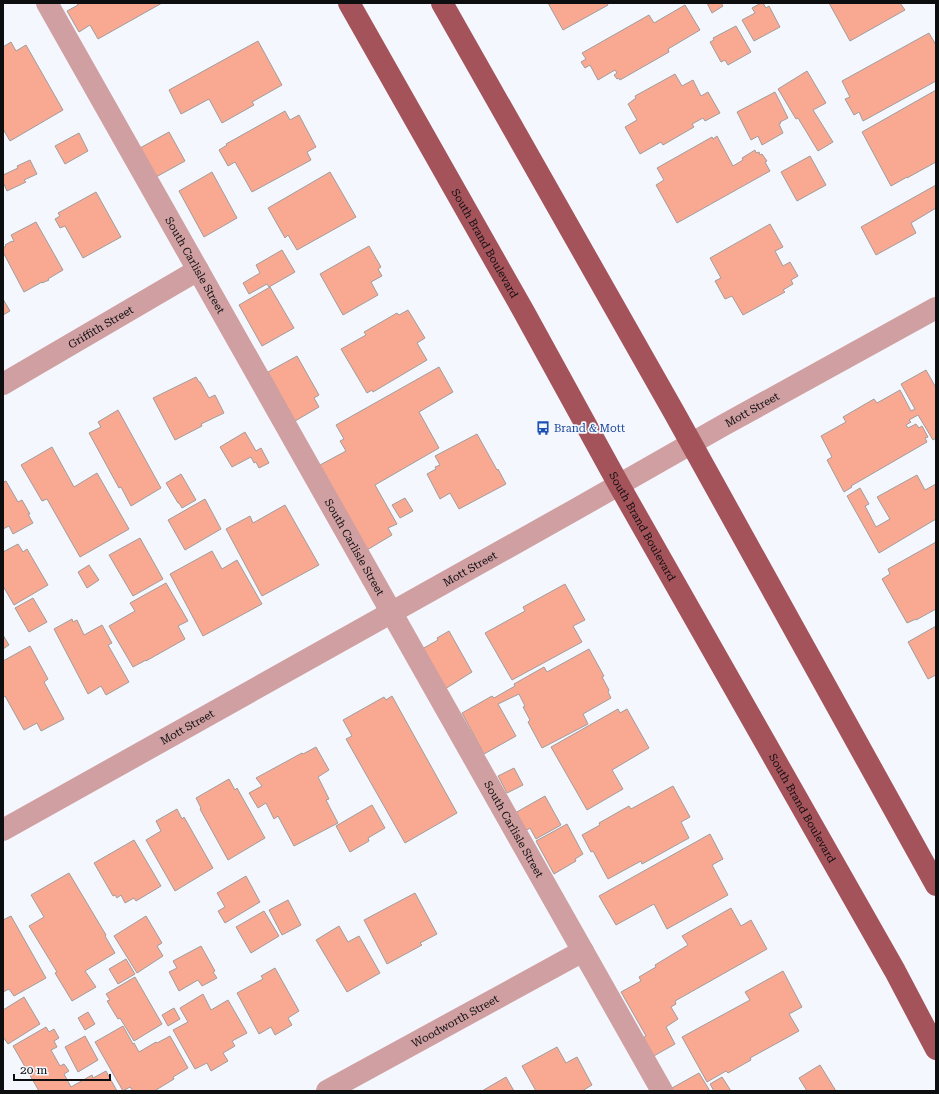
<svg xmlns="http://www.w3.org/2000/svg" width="939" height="1094" viewBox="0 0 939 1094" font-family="'Roboto Serif',serif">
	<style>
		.building { fill: #f9a892; stroke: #a39c9b }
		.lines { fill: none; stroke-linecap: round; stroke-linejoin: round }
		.street { stroke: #cf9fa1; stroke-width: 22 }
		.primary { stroke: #a5535a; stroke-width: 22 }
		.labels { text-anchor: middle; stroke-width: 3.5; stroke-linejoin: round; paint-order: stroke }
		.street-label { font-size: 11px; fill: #0d0e10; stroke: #f4f7fd }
		.transit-label { font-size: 11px; fill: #164399; stroke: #f4f7fd; text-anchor: start }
	</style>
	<rect width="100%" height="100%" fill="#f4f7fd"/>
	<path class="building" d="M 77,3 L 162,3 L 98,39 L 90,25 L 79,32 L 67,11 L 78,5 Z
		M 548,3 L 607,3 L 608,5 L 563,30 Z
		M 707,3 L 721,3 L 723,6 L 712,13 Z
		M 761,3 L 763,3 L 766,8 L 769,6 L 780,27 L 754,41 L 742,20 L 755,13 L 752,8 Z
		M 829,3 L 900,3 L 905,10 L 850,41 Z
		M 685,5 L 700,30 L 668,49 L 669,52 L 620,80 L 619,78 L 617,79 L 614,75 L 617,73 L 615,70 L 598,80 L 590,65 L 585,68 L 581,62 L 586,59 L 582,53 L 649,15 L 654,23 Z
		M 736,26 L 751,52 L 728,65 L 725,60 L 721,62 L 710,42 L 714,40 L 713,38 Z
		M 929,33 L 936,45 L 936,81 L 863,121 L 859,112 L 854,115 L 845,99 L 850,97 L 842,81 Z
		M 258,41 L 282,85 L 252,102 L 254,105 L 222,123 L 209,99 L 181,114 L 169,90 Z
		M 11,42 L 16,51 L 26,45 L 63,110 L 10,141 L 3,129 L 3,47 Z
		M 807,71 L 826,103 L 813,110 L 833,142 L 818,151 L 798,118 L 796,119 L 778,89 Z
		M 675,74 L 682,86 L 693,80 L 701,96 L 708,92 L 720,113 L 705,121 L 703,118 L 692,124 L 694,127 L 663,145 L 661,142 L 640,154 L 625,127 L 637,120 L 628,104 L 636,98 L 635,96 Z
		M 936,90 L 936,162 L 907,178 L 907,177 L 891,186 L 862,132 Z
		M 775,92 L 788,118 L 780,122 L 781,123 L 779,124 L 783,133 L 762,145 L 758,136 L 751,140 L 737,112 Z
		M 285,111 L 290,120 L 299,115 L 316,147 L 307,152 L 311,160 L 252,192 L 235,162 L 228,166 L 219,150 L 227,145 L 226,144 Z
		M 169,132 L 185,161 L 156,177 L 140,148 Z
		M 79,133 L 88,151 L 65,164 L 55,146 Z
		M 717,136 L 733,166 L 743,160 L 742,158 L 755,150 L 756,153 L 759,152 L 760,155 L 762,154 L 767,161 L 765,162 L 770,171 L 677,223 L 656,185 L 664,180 L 657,168 L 712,137 L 713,139 Z
		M 810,156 L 826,185 L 797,201 L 781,172 Z
		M 30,160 L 37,174 L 24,180 L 26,182 L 7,191 L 3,182 L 3,175 L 18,168 L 17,166 Z
		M 212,172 L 237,218 L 204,237 L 179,191 Z
		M 330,172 L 356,217 L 297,250 L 288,235 L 285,238 L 268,208 Z
		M 936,185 L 936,208 L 911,223 L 916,233 L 876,255 L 861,227 Z
		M 96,192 L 121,237 L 83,258 L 65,226 L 60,228 L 55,219 L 60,216 L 58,213 Z
		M 36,222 L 63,270 L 48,279 L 49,280 L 42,283 L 42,282 L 24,292 L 3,252 L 3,248 L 6,246 L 5,245 L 12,241 L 13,242 L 14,241 L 11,235 Z
		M 770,224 L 783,247 L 775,251 L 783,266 L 790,262 L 798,276 L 791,280 L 793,284 L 783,290 L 785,292 L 743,315 L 732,296 L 725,299 L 715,281 L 721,278 L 710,258 Z
		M 369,246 L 381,267 L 378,269 L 382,276 L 371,282 L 378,295 L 343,315 L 320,274 Z
		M 282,250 L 295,272 L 269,287 L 267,284 L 249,294 L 243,283 L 260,273 L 256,265 Z
		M 270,287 L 294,328 L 262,346 L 239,305 Z
		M 3,299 L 10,311 L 3,315 Z
		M 408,310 L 425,338 L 417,343 L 427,360 L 373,392 L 372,390 L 367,393 L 341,349 L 366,335 L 364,332 L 397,313 L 399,315 Z
		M 297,356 L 319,395 L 314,398 L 319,407 L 295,421 L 268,372 Z
		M 439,367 L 453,392 L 419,412 L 439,448 L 375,485 L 397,524 L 388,528 L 392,535 L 367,550 L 320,465 L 346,451 L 340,441 L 344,439 L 336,425 Z
		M 926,370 L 935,386 L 936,386 L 936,438 L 933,440 L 918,415 L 909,420 L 911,422 L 906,425 L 908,428 L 916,424 L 919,428 L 922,426 L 928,437 L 925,438 L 927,442 L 851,486 L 852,487 L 844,492 L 827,460 L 832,457 L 821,436 L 846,422 L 843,417 L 874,399 L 877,403 L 900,390 L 911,411 L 915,409 L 901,384 Z
		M 196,377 L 199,382 L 200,382 L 209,398 L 215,395 L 224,413 L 201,424 L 202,426 L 175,440 L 153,398 Z
		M 118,410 L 161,488 L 131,506 L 121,487 L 119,488 L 89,433 L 101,427 L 98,422 Z
		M 245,432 L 256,451 L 261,448 L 269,463 L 259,468 L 256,462 L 254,463 L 251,457 L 232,467 L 220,447 Z
		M 477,434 L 497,470 L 498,469 L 506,484 L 459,509 L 450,493 L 440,499 L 427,474 L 436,469 L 435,467 L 440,465 L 435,456 Z
		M 52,447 L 74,487 L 97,473 L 129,529 L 80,557 L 47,499 L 42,501 L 21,465 Z
		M 181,474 L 196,500 L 182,508 L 179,503 L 178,503 L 166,483 Z
		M 917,475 L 925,490 L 936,484 L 936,519 L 879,553 L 847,496 L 860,488 L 869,504 L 865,506 L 876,527 L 890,519 L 877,497 Z
		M 6,481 L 18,502 L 22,500 L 30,514 L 28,514 L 33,523 L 13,534 L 9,526 L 3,529 L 3,482 Z
		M 405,498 L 413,511 L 400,518 L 392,505 Z
		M 205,499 L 221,529 L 185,550 L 168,520 Z
		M 285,505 L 319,565 L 262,596 L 226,529 L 250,516 L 253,523 Z
		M 140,538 L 163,579 L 133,596 L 109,555 Z
		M 936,542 L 936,609 L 916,620 L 916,619 L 907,623 L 882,579 L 890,574 L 888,569 Z
		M 18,544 L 23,552 L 27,549 L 48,585 L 14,605 L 3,586 L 3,552 Z
		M 212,551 L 222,569 L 237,560 L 262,604 L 203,636 L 170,574 Z
		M 89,565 L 99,580 L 87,588 L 78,572 Z
		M 166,583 L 188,621 L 178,626 L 185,639 L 146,661 L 146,660 L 133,667 L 109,626 L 135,611 L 130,603 Z
		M 565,584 L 585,620 L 573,626 L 582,642 L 512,680 L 485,633 L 525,611 L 523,607 Z
		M 33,598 L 47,622 L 29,632 L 15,608 Z
		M 72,619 L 73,622 L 77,620 L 84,635 L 102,625 L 112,643 L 108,645 L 129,682 L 106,695 L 101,686 L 88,694 L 54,629 Z
		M 936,626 L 936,675 L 928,679 L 908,642 Z
		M 449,631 L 472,672 L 445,689 L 422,649 L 438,640 L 437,638 Z
		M 3,635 L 9,645 L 3,649 Z
		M 30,646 L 48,679 L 44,682 L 64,719 L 41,731 L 37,723 L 24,730 L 5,696 L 3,697 L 3,661 Z
		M 589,649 L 604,676 L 602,677 L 609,690 L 608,692 L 611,698 L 583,714 L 588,724 L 542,748 L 528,722 L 530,720 L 523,707 L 525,706 L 519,694 L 498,704 L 516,736 L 484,754 L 462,713 L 492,696 L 494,698 L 515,686 L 514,684 L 544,667 L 547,672 Z
		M 392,696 L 457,813 L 405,843 L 346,739 L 352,736 L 343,720 L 384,697 L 386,700 Z
		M 618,709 L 620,713 L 627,709 L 649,748 L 612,770 L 623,789 L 587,810 L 551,747 Z
		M 316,747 L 329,770 L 318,777 L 329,799 L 326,800 L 338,823 L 294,846 L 278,816 L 274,819 L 266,803 L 258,808 L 249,793 L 262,786 L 256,778 L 302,753 L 303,754 Z
		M 514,768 L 523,785 L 507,793 L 498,776 Z
		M 229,779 L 235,790 L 237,788 L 265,838 L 228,860 L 200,809 L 201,808 L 196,798 Z
		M 673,786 L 690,817 L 681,822 L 689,838 L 642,864 L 641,861 L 608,879 L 593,851 L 591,852 L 582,835 L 600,825 L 599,823 L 629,806 L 631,809 Z
		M 545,796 L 561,825 L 536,839 L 530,828 L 525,831 L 515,813 Z
		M 372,805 L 385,828 L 368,838 L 369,841 L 350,852 L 336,826 Z
		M 177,809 L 182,819 L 184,817 L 213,868 L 175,891 L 146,840 L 161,831 L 156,821 Z
		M 567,824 L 583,854 L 575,859 L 576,861 L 554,874 L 536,841 Z
		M 710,834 L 723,859 L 712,865 L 728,895 L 667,929 L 654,904 L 616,925 L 599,896 Z
		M 134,840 L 161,886 L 136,901 L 134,898 L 125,903 L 121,895 L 117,898 L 115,895 L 113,896 L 94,863 Z
		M 69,873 L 106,935 L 105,936 L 115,953 L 85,971 L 96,987 L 72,1001 L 55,973 L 57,972 L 29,926 L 44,917 L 31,895 Z
		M 246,876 L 260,902 L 225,923 L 218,911 L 225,907 L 217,893 Z
		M 415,893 L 437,934 L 420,943 L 422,945 L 387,964 L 364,920 Z
		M 288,900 L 301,925 L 282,935 L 269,910 Z
		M 731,908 L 741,926 L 751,920 L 767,949 L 675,1001 L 676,1004 L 671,1007 L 678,1019 L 666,1027 L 675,1044 L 652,1057 L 641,1039 L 646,1036 L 621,992 L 641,981 L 639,977 L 656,967 L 655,965 L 688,945 L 682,936 Z
		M 264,911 L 279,936 L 251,953 L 236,927 Z
		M 11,916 L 46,978 L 14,996 L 9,989 L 3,992 L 3,920 Z
		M 146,916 L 162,943 L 157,946 L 163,956 L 137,973 L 114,936 Z
		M 339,926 L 348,942 L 359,936 L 380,973 L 347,992 L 316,940 Z
		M 201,946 L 215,971 L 213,972 L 217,978 L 202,986 L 198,980 L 179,991 L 169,972 L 177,968 L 173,961 Z
		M 126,959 L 135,974 L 118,984 L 109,969 Z
		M 275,968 L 299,1011 L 288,1018 L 292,1025 L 275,1035 L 271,1027 L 259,1034 L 237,993 L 263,979 L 261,976 Z
		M 783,971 L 802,1007 L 789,1014 L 799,1031 L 750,1058 L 751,1060 L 728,1073 L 726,1071 L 707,1082 L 682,1037 L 750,1000 L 745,992 Z
		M 135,977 L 162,1024 L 134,1041 L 120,1018 L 118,1019 L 107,1001 L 110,1000 L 106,994 Z
		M 203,994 L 211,1010 L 228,1000 L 247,1033 L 232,1041 L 235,1046 L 223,1053 L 228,1061 L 211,1071 L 207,1063 L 195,1069 L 173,1030 L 188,1022 L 180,1008 Z
		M 24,997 L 40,1024 L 8,1044 L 3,1037 L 3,1010 Z
		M 174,1008 L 180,1019 L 168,1026 L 162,1015 Z
		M 88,1012 L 95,1024 L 85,1030 L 78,1018 Z
		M 123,1026 L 133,1044 L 134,1043 L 139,1052 L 156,1042 L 157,1043 L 170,1036 L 188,1068 L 173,1077 L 174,1079 L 156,1090 L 156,1091 L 133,1091 L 130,1087 L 123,1091 L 95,1042 Z
		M 46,1027 L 49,1032 L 54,1029 L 59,1038 L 54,1041 L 57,1047 L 51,1050 L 60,1066 L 64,1064 L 69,1071 L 64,1074 L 71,1087 L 92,1075 L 93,1078 L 106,1071 L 117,1091 L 39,1091 L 13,1046 Z
		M 85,1036 L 98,1060 L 78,1072 L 65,1047 Z
		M 557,1047 L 566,1063 L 577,1057 L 592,1085 L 582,1091 L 536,1091 L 522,1066 Z
		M 820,1065 L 836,1091 L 807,1091 L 799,1078 Z
		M 699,1073 L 710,1091 L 674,1091 L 672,1088 Z
		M 506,1077 L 514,1091 L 482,1091 Z
		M 722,1077 L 731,1091 L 714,1091 L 710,1084 Z"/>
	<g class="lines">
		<g class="street">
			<path id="s1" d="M 47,3 L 662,1091"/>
			<path id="s2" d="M 3,384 L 198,270"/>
			<path id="s3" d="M 3,830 L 571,512 L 722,426 L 936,308"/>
			<path id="s4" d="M 327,1091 L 583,951"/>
		</g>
		<g class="primary">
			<path id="s5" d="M 349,3 L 524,312 L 619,485 L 895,971 L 936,1049"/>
			<path d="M 442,3 L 675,414 L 936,885"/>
		</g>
	</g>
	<defs>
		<symbol id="bus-bare" viewBox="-9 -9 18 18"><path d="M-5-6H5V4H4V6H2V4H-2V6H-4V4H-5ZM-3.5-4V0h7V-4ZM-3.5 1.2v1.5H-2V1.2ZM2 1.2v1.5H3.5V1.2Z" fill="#1a4fb4" stroke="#f4f7fd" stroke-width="2.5" paint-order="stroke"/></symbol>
	</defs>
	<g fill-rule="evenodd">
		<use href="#bus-bare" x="533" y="418" width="20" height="20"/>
	</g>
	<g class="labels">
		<g class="street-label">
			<text dy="4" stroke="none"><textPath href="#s5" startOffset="276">South Brand Boulevard</textPath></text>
			<text dy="4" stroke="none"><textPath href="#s1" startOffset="301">South Carlisle Street</textPath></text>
			<text dy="4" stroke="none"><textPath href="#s2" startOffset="113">Griffith Street</textPath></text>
			<text dy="4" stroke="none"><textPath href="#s3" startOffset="859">Mott Street</textPath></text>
			<text dy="4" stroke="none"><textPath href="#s5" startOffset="600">South Brand Boulevard</textPath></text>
			<text dy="4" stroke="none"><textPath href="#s1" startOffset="625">South Carlisle Street</textPath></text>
			<text dy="4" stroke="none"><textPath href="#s3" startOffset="535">Mott Street</textPath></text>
			<text dy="4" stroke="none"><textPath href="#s3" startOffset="211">Mott Street</textPath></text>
			<text dy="4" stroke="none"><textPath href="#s5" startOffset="924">South Brand Boulevard</textPath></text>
			<text dy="4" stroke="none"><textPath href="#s1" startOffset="949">South Carlisle Street</textPath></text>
			<text dy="4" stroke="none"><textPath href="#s4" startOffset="146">Woodworth Street</textPath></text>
		</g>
		<g class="transit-label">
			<text x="554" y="432">Brand &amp; Mott</text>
		</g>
	</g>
	<rect width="939" height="1094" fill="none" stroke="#0d0e10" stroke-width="8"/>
	<path d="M14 1074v6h96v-6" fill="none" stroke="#0d0e10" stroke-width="2"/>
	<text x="20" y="1074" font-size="12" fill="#0d0e10" stroke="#f4f7fd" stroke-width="3" paint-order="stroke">20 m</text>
</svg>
